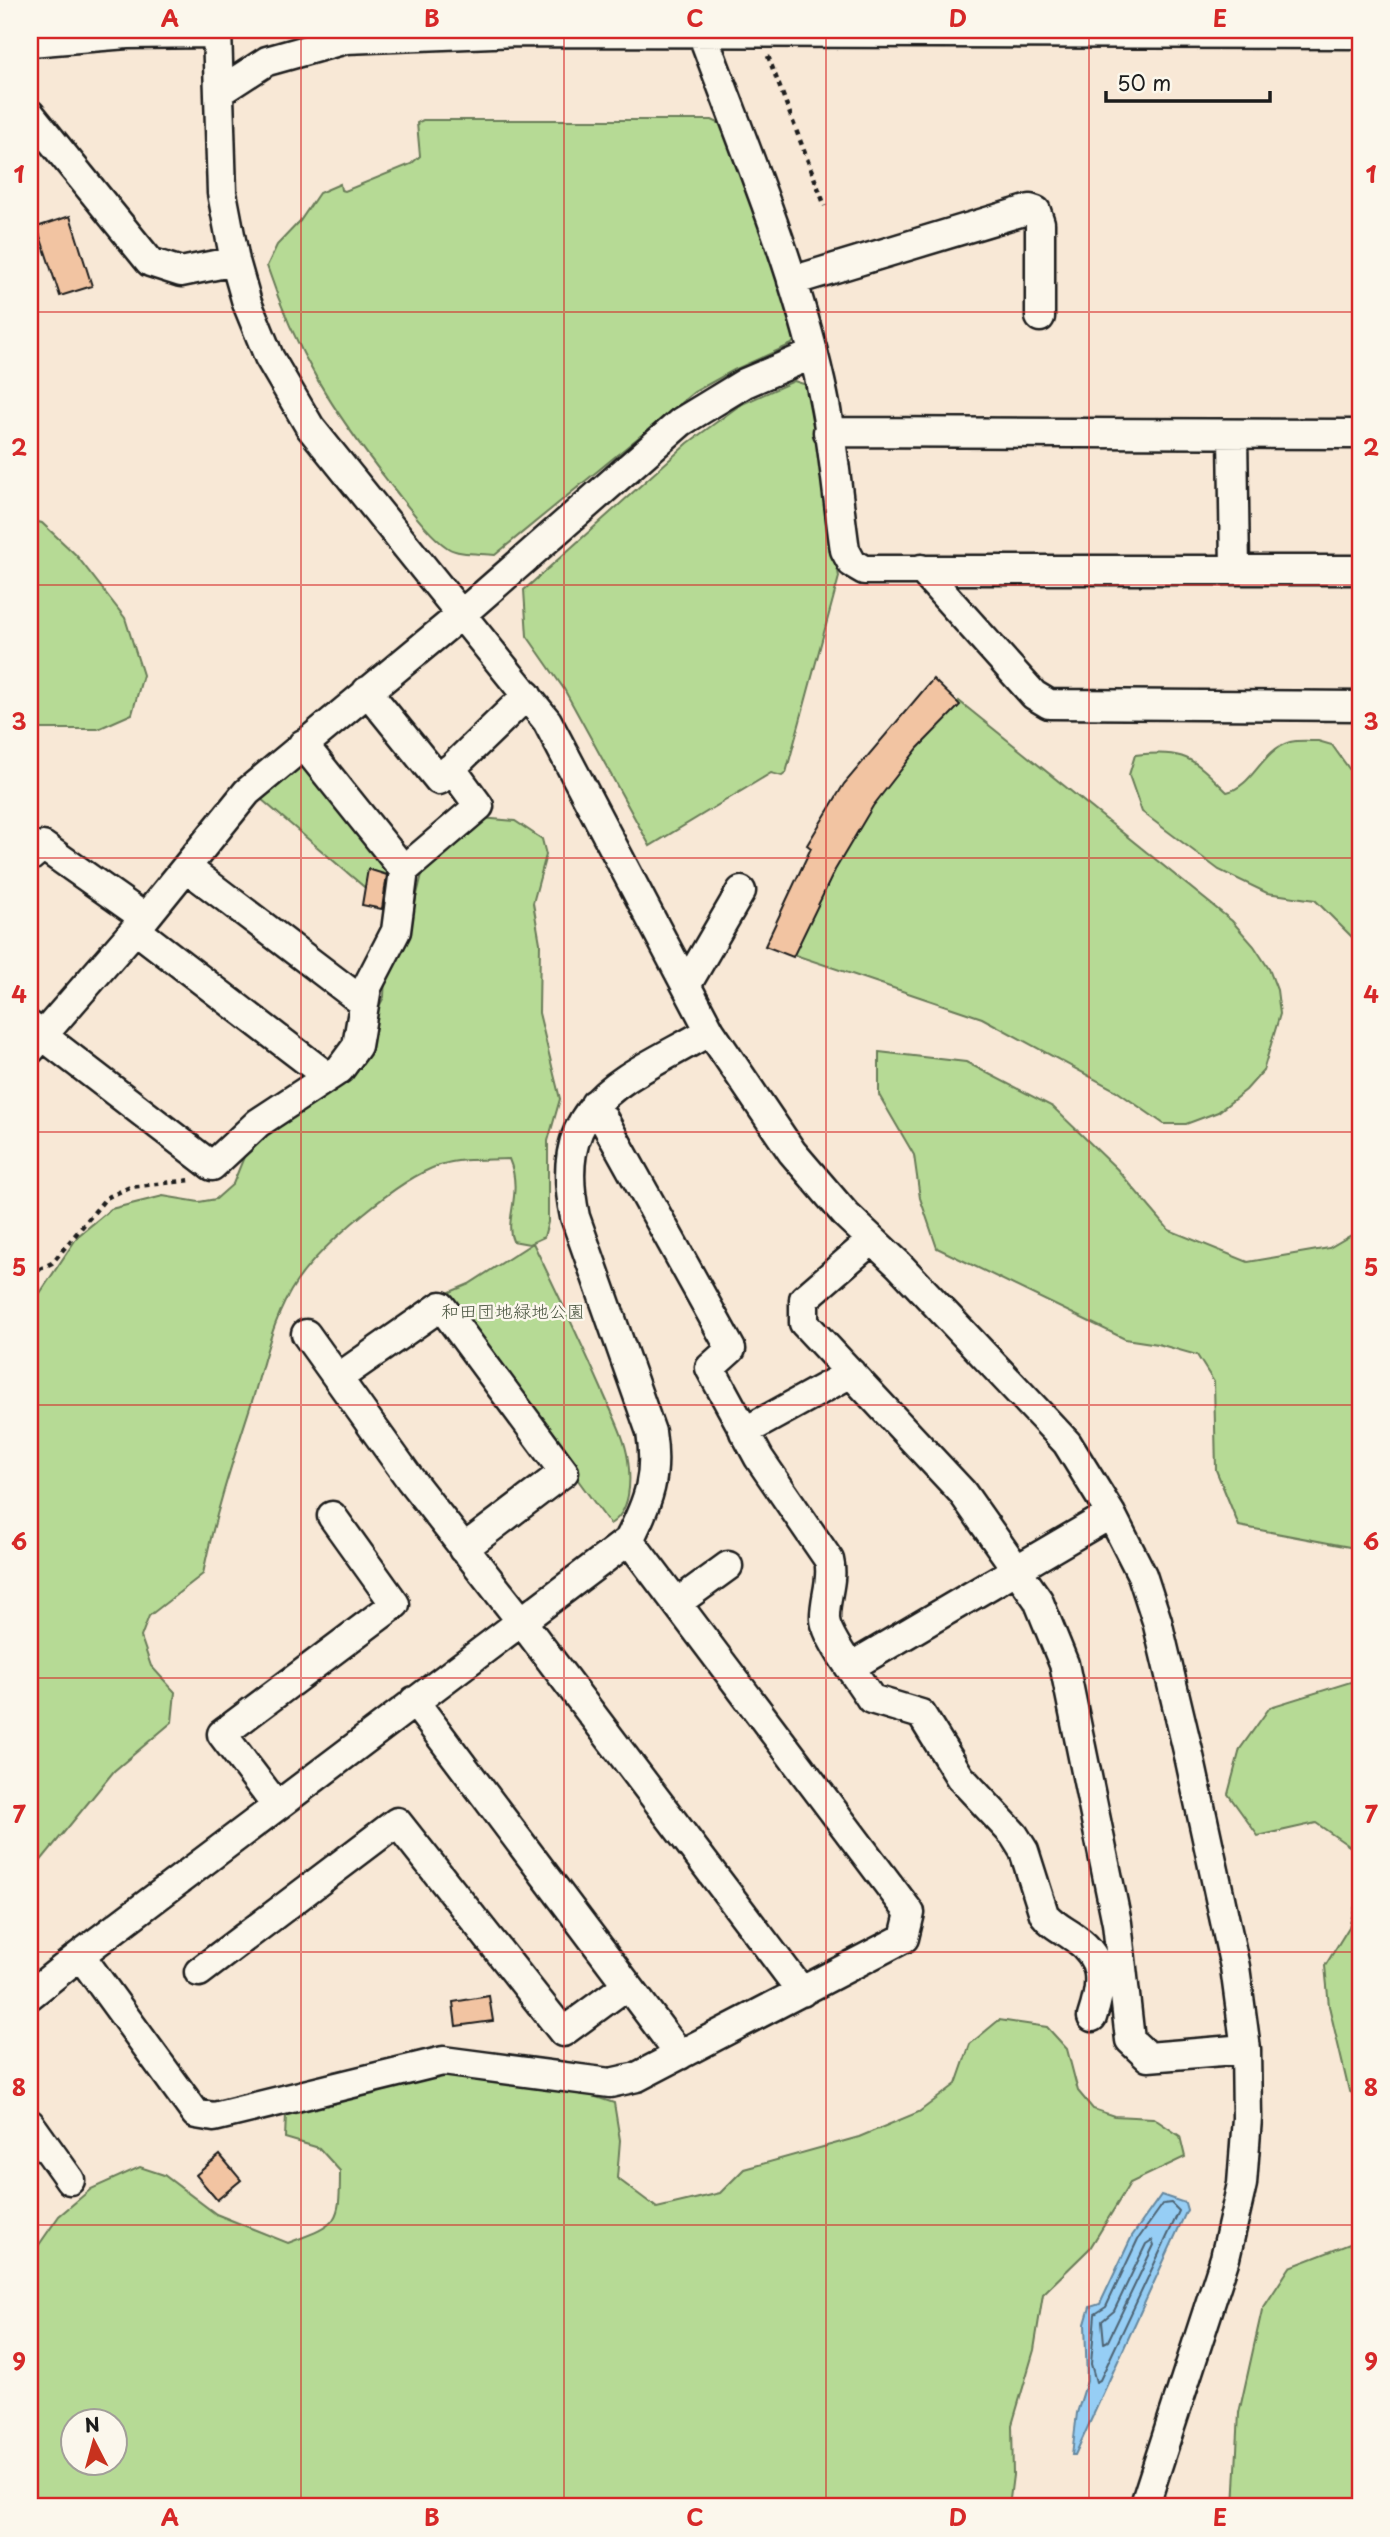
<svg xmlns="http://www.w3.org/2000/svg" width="1390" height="2537" viewBox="0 0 1390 2537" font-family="'Playpen Sans','Klee One',sans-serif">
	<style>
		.green { fill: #b6da95; stroke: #697b58; stroke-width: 2; fill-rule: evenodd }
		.water { fill: #96cef5; stroke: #65879e; stroke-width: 2 }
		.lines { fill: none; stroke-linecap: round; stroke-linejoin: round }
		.shore { stroke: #4d6373; stroke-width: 2 }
		.building { fill: #f2c4a2; stroke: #1c1c1c; stroke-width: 2 }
		.minor-casing { stroke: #1c1c1c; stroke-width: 33 }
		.path { stroke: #1c1c1c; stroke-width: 4.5; stroke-dasharray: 5 5; stroke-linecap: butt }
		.minor { stroke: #fbf7ec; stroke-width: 28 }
		.grid { fill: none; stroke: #d62828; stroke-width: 2; stroke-opacity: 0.55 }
		.labels { text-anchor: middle; stroke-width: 5; stroke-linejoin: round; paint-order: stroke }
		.park-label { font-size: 18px; fill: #4a5540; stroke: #fbf7ec }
		.neatline { fill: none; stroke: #d62828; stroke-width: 2.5 }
		.grid-label { font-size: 23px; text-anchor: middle; font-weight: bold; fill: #d62828 }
	</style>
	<rect width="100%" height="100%" fill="#f8e8d6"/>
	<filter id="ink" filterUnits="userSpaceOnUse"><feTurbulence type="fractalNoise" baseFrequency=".0143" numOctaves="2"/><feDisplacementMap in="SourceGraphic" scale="14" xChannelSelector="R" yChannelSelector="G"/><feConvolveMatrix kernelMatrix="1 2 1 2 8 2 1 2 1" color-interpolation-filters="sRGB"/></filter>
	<g filter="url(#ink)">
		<path class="green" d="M 423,120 L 712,120 L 723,125 L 800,331 L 792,344 L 734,370 L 694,392 L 495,555 C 482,553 458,555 448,548 C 428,535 405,502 390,484 C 333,411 296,354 267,266 L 277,245 L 300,221 L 319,193 L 340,184 L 341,190 L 345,191 L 411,164 L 420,156 L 417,123 Z
			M 794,381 L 810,386 L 839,577 L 786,773 L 782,776 L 771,773 L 650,846 L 564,689 L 527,636 L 524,590 L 688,443 L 740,405 Z
			M 30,520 L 42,523 L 76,555 L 125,618 L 143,675 L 132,714 L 98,729 L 36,729 L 30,732 Z
			M 959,701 L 1232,921 L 1254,946 L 1269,969 L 1277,990 L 1280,1014 L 1263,1071 L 1246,1090 L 1218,1112 L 1186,1124 L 1164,1124 L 1115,1090 L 982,1018 L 792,954 L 813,905 L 881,789 Z
			M 1318,741 L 1332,745 L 1360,784 L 1360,945 L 1315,900 L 1267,893 L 1219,870 L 1142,812 L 1129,775 L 1135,755 C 1186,750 1192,757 1227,792 C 1254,786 1261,750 1290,742 C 1298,740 1309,741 1318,741 Z
			M 296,764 L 304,764 L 396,874 L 390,909 L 261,799 L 260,794 Z
			M 481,818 L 515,821 L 542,839 L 546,855 L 533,903 L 540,943 L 539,1013 L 560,1099 L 548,1141 L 548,1222 L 544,1237 L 529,1244 L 513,1241 C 503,1220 524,1194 509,1159 C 486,1160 461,1158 440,1165 C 398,1179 322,1245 297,1281 C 274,1314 265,1358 254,1395 C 235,1454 215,1513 203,1574 L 149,1616 L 141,1637 L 151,1666 L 175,1692 L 172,1722 L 114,1771 L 30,1874 L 30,1308 L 78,1236 L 111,1209 L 163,1196 L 199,1202 L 216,1199 L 233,1184 L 248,1147 L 372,1020 L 384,997 L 385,976 L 411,919 L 424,866 Z
			M 879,1052 L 966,1062 L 1053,1107 L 1117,1169 L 1169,1230 L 1248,1262 L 1329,1248 L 1360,1230 L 1360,1549 L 1239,1526 L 1216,1470 L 1214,1382 L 1197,1355 L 1158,1344 L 1125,1339 L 937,1248 L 920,1198 L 914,1155 L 879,1095 Z
			M 533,1243 C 557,1292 580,1340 602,1390 C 611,1412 625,1436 628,1460 C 631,1481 631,1512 610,1524 L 443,1295 L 469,1284 Z
			M 1360,1679 L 1360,1877 L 1352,1848 L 1316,1823 L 1258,1836 L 1228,1794 L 1240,1749 L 1270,1707 Z
			M 1360,1888 L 1360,2098 L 1349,2091 L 1329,2006 L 1325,1966 L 1349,1927 Z
			M 999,2020 L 1047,2027 L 1067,2049 L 1078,2091 L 1093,2109 L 1114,2116 L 1153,2118 L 1180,2136 L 1185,2157 L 1130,2183 L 1090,2248 L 1043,2294 L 1034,2350 L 1012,2425 L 1013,2475 L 1009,2507 L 30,2507 L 30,2315 L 34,2252 L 59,2216 L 91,2189 L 140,2167 L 164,2175 L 216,2214 L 288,2243 C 338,2224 340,2225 340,2171 L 319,2148 L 285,2138 L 286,2114 L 430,2078 L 462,2076 L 560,2085 L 614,2103 L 620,2140 L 617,2178 L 657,2208 L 720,2193 L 744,2169 L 859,2137 L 919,2112 L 956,2084 L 970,2044 ZM 74,2422 L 116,2422 L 116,2464 L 74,2464 Z
			M 1352,2243 L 1360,2248 L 1360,2507 L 1234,2507 L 1239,2413 L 1262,2310 L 1290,2267 Z"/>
		<path class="water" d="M 1161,2195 L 1185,2203 L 1187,2210 L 1075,2455 L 1072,2455 L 1077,2413 L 1087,2381 L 1085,2324 L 1090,2307 L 1100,2304 L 1132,2236 Z"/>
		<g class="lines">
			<path class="shore" d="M 1171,2203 L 1179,2211 L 1100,2380 L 1096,2382 L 1091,2364 L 1095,2314 L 1106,2307 L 1138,2239 L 1163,2204 Z
				M 1152,2240 L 1154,2245 L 1108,2341 L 1104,2343 L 1102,2321 L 1114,2311 L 1146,2244 Z"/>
		</g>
		<path class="building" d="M 70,216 L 92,286 L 60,296 L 37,227 Z
			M 933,679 L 960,705 L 918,748 L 873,806 L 835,870 L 793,957 L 765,946 L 811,848 L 807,845 L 844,784 Z
			M 368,869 L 387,875 L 382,909 L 362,905 Z
			M 489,1996 L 493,2021 L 456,2026 L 453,2002 Z
			M 220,2155 L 241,2180 L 217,2200 L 196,2175 Z"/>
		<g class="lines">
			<defs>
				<path id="minor" d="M 217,30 L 222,193 L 235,261 L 247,303 L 269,357 L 310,427 L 547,721 L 710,1031 L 792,1152 L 846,1215 L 898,1264 L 1067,1443 L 1111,1514 L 1142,1575 L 1157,1621 L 1188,1751 L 1235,1967 L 1246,2049 L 1247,2118 L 1242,2184 L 1225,2258 L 1144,2507
					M 702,33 C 744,147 793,262 820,381 C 833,436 837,494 845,550 L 852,563 L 864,570 L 1360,570
					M 30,42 L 127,34 L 217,33
					M 219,92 L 267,61 L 346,39 L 517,32 L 1360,34
					M 30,114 L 150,262 L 181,272 L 235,261
					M 792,281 L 1030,209 L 1036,211 L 1040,223 L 1040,317
					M 828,432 L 1360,434
					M 1233,434 L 1235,570
					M 921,569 L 1034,695 L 1049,704 L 1360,706
					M 367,691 L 439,780 L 527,695
					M 303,744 L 404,870
					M 30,857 L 43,846 L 145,918
					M 187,868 L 364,1003
					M 135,929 L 328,1077 L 340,1069 L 357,1046 L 367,987 L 396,931 L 404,870 L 479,806 L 451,768
					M 687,984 L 741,891
					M 30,1026 L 212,1166 L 258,1123 L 328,1077
					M 30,1050 L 145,918 L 247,792 L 463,613 L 681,422 L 745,383 L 813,354
					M 595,1104 L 731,1349 L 710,1368 L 759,1458 L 829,1560 C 834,1580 824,1599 825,1619 C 826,1637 860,1681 871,1699 L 921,1714 L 960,1777 L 1014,1835 L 1024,1851 L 1044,1914 C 1052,1925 1064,1930 1075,1938 C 1105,1959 1103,1984 1092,2017
					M 872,1240 L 804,1299 L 804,1323 L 962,1492 L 1038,1600 L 1064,1664 L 1117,1923 L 1130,2040 L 1148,2057 L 1246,2049
					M 306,1334 L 410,1479 L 522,1622 L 802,1992
					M 338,1378 L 441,1306 L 564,1472 L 463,1549
					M 744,1432 L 851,1373
					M 677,1603 L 728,1566
					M 852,1666 L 1111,1514
					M 414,1701 L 680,2055
					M 276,1805 L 222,1734 L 395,1604 L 332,1516
					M 80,1955 L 629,1540 C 649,1500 658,1476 651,1432 L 575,1217 C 550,1100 624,1081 710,1031
					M 199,1972 L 397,1822 L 563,2032 L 627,1985
					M 30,1995 L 80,1955 L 196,2114 L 214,2117 L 443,2061 L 610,2083 L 637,2077 L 904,1938 L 910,1913 L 629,1540
					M 30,2124 L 70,2180"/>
			</defs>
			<use href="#minor" class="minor-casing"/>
			<path class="path" d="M 768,56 L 825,206
				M 30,1274 L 52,1263 L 106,1198 L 130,1187 L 192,1180"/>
			<use href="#minor" class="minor"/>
		</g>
	</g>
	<path class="grid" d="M 301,30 L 301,2507M 564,30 L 564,2507M 826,30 L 826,2507M 1089,30 L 1089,2507M 30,312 L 1360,312M 30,585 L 1360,585M 30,858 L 1360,858M 30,1132 L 1360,1132M 30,1405 L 1360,1405M 30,1678 L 1360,1678M 30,1952 L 1360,1952M 30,2225 L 1360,2225"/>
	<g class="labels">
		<g class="park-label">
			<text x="513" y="1318">和田団地緑地公園</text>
		</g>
	</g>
	<rect width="1390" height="2537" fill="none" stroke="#fbf7ec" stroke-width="77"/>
	<g transform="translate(94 2442) rotate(354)"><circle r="33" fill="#fbf7ec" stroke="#a29f99" stroke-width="2"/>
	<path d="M0-5L12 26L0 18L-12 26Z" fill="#c8321e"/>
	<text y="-10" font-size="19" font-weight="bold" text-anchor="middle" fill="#1c1c1c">N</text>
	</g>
	<path d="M1106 91v10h164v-10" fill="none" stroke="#1c1c1c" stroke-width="3.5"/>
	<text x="1117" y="91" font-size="21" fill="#1c1c1c" stroke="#fbf7ec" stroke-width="5" paint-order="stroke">50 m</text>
	<rect x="38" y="38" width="1314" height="2460" class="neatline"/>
	<g class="grid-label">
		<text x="170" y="27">A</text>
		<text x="432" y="27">B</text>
		<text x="695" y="27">C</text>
		<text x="958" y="27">D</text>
		<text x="1220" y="27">E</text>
		<text x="19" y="183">1</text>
		<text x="1371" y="183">1</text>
		<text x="19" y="456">2</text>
		<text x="1371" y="456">2</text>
		<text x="19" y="730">3</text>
		<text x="1371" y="730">3</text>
		<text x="19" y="1003">4</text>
		<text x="1371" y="1003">4</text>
		<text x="19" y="1276">5</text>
		<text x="1371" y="1276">5</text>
		<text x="19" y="1550">6</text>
		<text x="1371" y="1550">6</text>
		<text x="19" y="1823">7</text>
		<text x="1371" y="1823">7</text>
		<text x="19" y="2096">8</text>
		<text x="1371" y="2096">8</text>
		<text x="19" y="2370">9</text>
		<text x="1371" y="2370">9</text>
		<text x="170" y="2526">A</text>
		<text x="432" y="2526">B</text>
		<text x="695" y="2526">C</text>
		<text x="958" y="2526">D</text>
		<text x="1220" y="2526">E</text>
	</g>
</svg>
